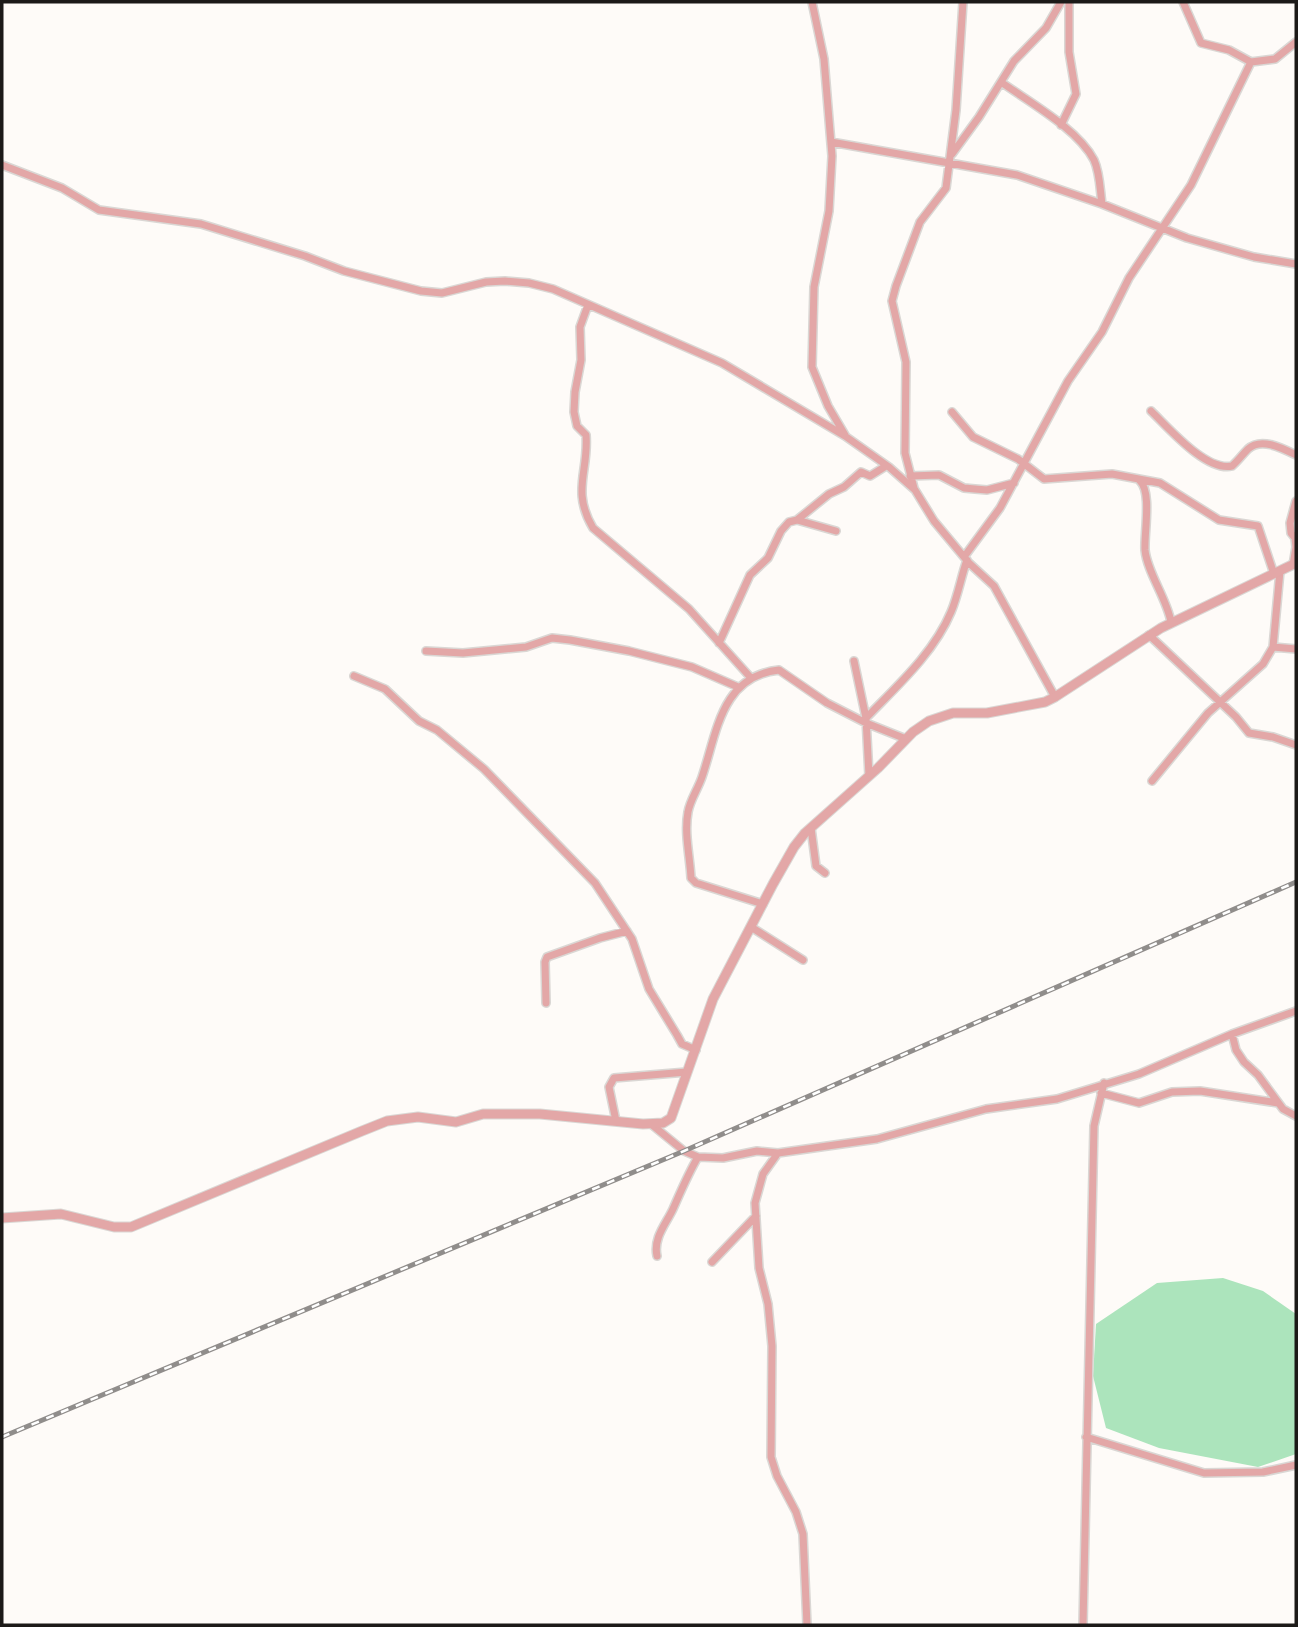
<svg xmlns="http://www.w3.org/2000/svg" width="1298" height="1627" viewBox="0 0 1298 1627" font-family="Literata,serif">
	<style>
		.green { fill: #ace4bc }
		.lines { fill: none; stroke-linecap: round; stroke-linejoin: round }
		.minor-casing { stroke: #dad7d4; stroke-width: 10 }
		.tertiary-casing { stroke: #dad7d4; stroke-width: 11 }
		.minor { stroke: #e3a7a7; stroke-width: 7 }
		.tertiary { stroke: #e3a7a7; stroke-width: 9 }
		.rail-casing { stroke: #908d8b; stroke-width: 5 }
		.rail { stroke: #fff; stroke-width: 2.5; stroke-dasharray: 8; stroke-linecap: butt }
	</style>
	<rect width="100%" height="100%" fill="#fefbf8"/>
	<path class="green" d="M 1223,1278 L 1263,1291 L 1296,1314 L 1296,1454 L 1258,1467 L 1159,1448 L 1106,1428 L 1093,1376 L 1096,1324 L 1157,1283 Z"/>
	<g class="lines">
		<defs>
			<path id="minor" d="M 812,2 L 824,59 L 832,156 L 829,211 L 814,287 L 812,367 L 828,406 L 845,435
				M 1183,2 L 1201,43 L 1229,50 L 1251,62
				M 1001,82 C 1029,102 1078,129 1094,160 C 1100,173 1100,190 1102,204
				M 1061,125 L 1076,94 L 1069,52 L 1069,2
				M 831,142 L 1017,175 L 1102,204 L 1187,238 L 1254,257 L 1296,264
				M 952,154 L 979,117 L 1014,61 L 1046,28 L 1061,2
				M 2,165 L 62,188 L 99,210 L 201,224 L 305,256 L 344,271 L 421,291 L 442,293 L 486,282 L 505,281 L 529,283 L 553,289 L 722,363 L 845,436 L 889,467 L 915,490 L 934,521 L 969,563 L 994,586 L 1055,697
				M 588,305 L 580,327 L 581,360 L 575,392 L 574,412 L 577,426 L 586,435 C 589,471 571,491 593,528 L 689,609 L 751,678
				M 1151,411 C 1168,427 1206,472 1232,466 C 1238,461 1242,455 1248,449 C 1261,437 1282,448 1296,455
				M 952,412 L 973,437 L 1018,459 L 1044,479 L 1112,474 L 1160,483 L 1219,520 L 1258,526 L 1274,574
				M 910,476 L 939,475 L 964,488 L 975,489 L 987,490 L 1014,483
				M 1140,481 C 1152,492 1144,533 1145,550 C 1147,572 1167,599 1171,622
				M 914,488 L 905,453 L 906,362 L 892,301 L 896,286 L 920,222 L 946,188 L 956,110 L 963,2
				M 797,520 L 836,531
				M 964,557 L 1000,508 L 1068,381 L 1102,332 L 1129,278 L 1191,185 L 1251,62 L 1275,59 L 1296,42
				M 1293,565 L 1296,547 L 1295,538 L 1291,533 L 1290,523 L 1296,501
				M 1149,635 L 1236,717 L 1249,733 L 1273,737 L 1296,745
				M 719,643 L 750,575 L 768,558 L 781,531 L 789,522 L 797,520 L 829,494 L 844,487 L 861,472 L 870,476 L 886,466
				M 1273,647 L 1296,649
				M 426,651 L 463,653 L 526,647 L 552,638 L 570,640 L 629,651 L 692,667 L 738,687
				M 854,661 L 866,718
				M 354,676 L 385,689 L 419,721 L 437,730 L 484,769 L 595,883 L 632,939 L 649,989 L 677,1035 L 682,1044 L 696,1050
				M 869,776 L 866,718 C 896,687 934,653 951,612 C 958,596 961,577 967,560
				M 1152,781 L 1208,713 L 1263,664 L 1273,647 L 1280,571
				M 811,828 L 816,866 L 825,873
				M 763,904 L 696,883 L 691,878 C 690,857 684,833 688,812 C 690,800 698,789 702,777 C 717,733 721,676 779,670 L 827,703 L 866,723 L 906,739
				M 751,927 L 803,960
				M 546,1003 L 545,962 L 547,957 L 600,938 L 627,931
				M 1232,1034 L 1236,1050 L 1244,1062 L 1258,1075 L 1283,1109 L 1296,1116
				M 1101,1093 L 1139,1103 L 1172,1092 L 1200,1091 L 1278,1103
				M 616,1121 L 609,1087 L 614,1078 L 687,1072
				M 651,1124 L 684,1151 L 698,1157 L 723,1158 L 757,1151 L 778,1153
				M 657,1256 C 653,1238 666,1224 673,1209 C 681,1191 688,1174 698,1157
				M 712,1262 L 756,1216
				M 1086,1437 L 1204,1473 L 1263,1472 L 1296,1465
				M 807,1625 L 803,1534 L 796,1512 L 777,1476 L 771,1457 L 772,1346 L 768,1304 L 759,1268 L 755,1203 L 763,1174 L 778,1153 L 877,1139 L 986,1109 L 1057,1099 L 1139,1074 L 1232,1034 L 1296,1011
				M 1083,1625 L 1094,1126 L 1104,1083"/>
			<path id="tertiary" d="M 2,1218 L 61,1214 L 114,1227 L 131,1227 L 362,1131 L 387,1121 L 418,1117 L 456,1122 L 483,1114 L 540,1114 L 643,1124 L 663,1123 L 671,1118 L 713,999 L 773,884 L 794,847 L 805,833 L 878,768 L 913,732 L 929,721 L 953,713 L 987,713 L 1045,702 L 1055,697 L 1161,628 L 1296,563"/>
		</defs>
		<use href="#minor" class="minor-casing"/>
		<use href="#tertiary" class="tertiary-casing"/>
		<use href="#minor" class="minor"/>
		<use href="#tertiary" class="tertiary"/>
		<defs>
			<path id="rail" d="M 2,1437 L 684,1151 L 1296,882"/>
		</defs>
		<use href="#rail" class="rail-casing"/>
		<use href="#rail" class="rail"/>
	</g>
	<rect width="1298" height="1627" fill="none" stroke="#1c1a18" stroke-width="7"/>
</svg>
